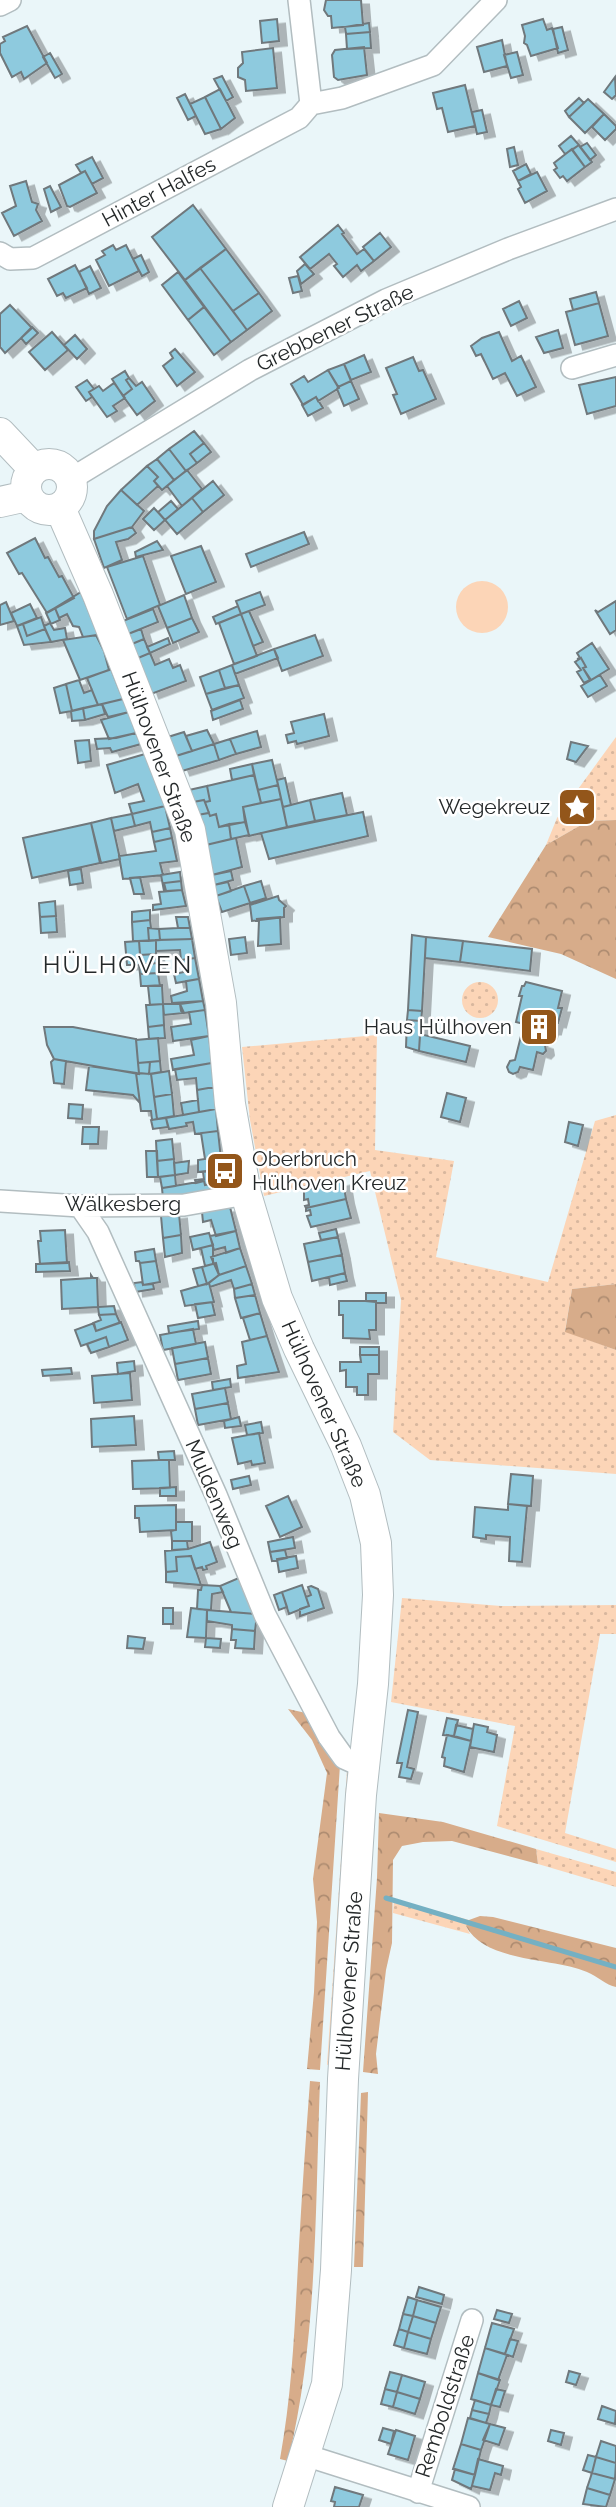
<svg xmlns="http://www.w3.org/2000/svg" width="616" height="2507" viewBox="0 0 616 2507" font-family="Raleway,sans-serif">
	<style>
		.grass { fill: url(#grass-dots) }
		.forest { fill: url(#forest-crowns) }
		.green { fill: #fcd5b7 }
		.lines { fill: none; stroke-linecap: round; stroke-linejoin: round }
		.stream { stroke: #74b0c3; stroke-width: 5 }
		.building { fill: #8ecade; stroke: #6f787c; stroke-width: 2; filter: url(#shadow) }
		.street-casing { stroke: #b2bdc0; stroke-width: 24 }
		.secondary-casing { stroke: #b2bdc0; stroke-width: 32 }
		.street { stroke: #fff; stroke-width: 21 }
		.secondary { stroke: #fff; stroke-width: 30 }
		.labels { text-anchor: middle; stroke-width: 5; stroke-linejoin: round; paint-order: stroke }
		.street-label { font-size: 21px; fill: #25292a; stroke: #fff }
		.poi-label { font-size: 21px; fill: #25292a; stroke: #fff; text-anchor: end }
		.quarter-label { font-size: 24px; letter-spacing: 2px; fill: #25292a; stroke: #fff }
	</style>
	<defs>
		<pattern id="grass-dots" width="8" height="8" patternUnits="userSpaceOnUse" patternTransform="scale(1.75)"><rect width="8" height="8" fill="#fcd5b7"/><path d="M2 2h.1M6 6h.1" fill="none" stroke="#d8b79e" stroke-width="1.8" stroke-linecap="round"/></pattern>
		<pattern id="forest-crowns" width="20" height="18" patternUnits="userSpaceOnUse" patternTransform="scale(1.75)"><rect width="20" height="18" fill="#d7ac8a"/><path d="M2 6a3 3 0 1 1 6 0M12 15a3 3 0 1 1 6 0" fill="none" stroke="#ae8c71"/></pattern>
		<filter id="shadow"><feDropShadow dx="8" dy="4.5" stdDeviation="0" flood-color="#0004"/></filter>
	</defs>
	<rect width="100%" height="100%" fill="#eaf6f9"/>
	<path class="grass" d="M 616,737 L 616,820 L 588,821 L 546,845 L 557,818 Z
		M462 1000a18 18 0 1 1 36 0a18 18 0 1 1-36 0Z
		M 377,1035 L 375,1150 L 454,1161 L 436,1257 L 548,1282 L 595,1121 L 616,1115 L 616,1284 L 572,1289 L 565,1331 L 616,1350 L 616,1474 L 430,1460 L 393,1432 L 401,1300 L 370,1171 L 264,1196 L 250,1120 L 242,1047 Z
		M 402,1598 L 501,1606 L 616,1605 L 616,1634 L 600,1634 L 565,1833 L 616,1849 L 616,1862 L 497,1826 L 515,1726 L 391,1702 Z
		M 347,1771 L 353,1779 L 332,2062 L 327,2065 Z
		M 536,1849 L 616,1872 L 616,1887 L 538,1864 Z
		M 394,1899 L 469,1920 L 466,1926 L 470,1934 L 393,1913 Z"/>
	<path class="forest" d="M 616,820 L 616,979 L 561,954 L 488,937 L 546,845 L 588,821 Z
		M 616,1284 L 616,1350 L 565,1332 L 572,1289 Z
		M 288,1709 L 306,1713 L 340,1765 L 320,2070 L 307,2069 L 314,1992 L 317,1922 L 313,1879 L 327,1773 L 312,1740 Z
		M 379,1813 L 443,1822 L 536,1849 L 538,1864 L 452,1841 L 423,1842 L 402,1846 L 393,1860 L 392,1943 L 386,1970 L 376,2054 L 378,2074 L 363,2072 L 377,1878 Z
		M 480,1916 L 493,1917 L 616,1948 L 616,1987 C 606,1985 597,1976 587,1972 C 553,1957 485,1963 466,1926 L 469,1920 Z
		M 310,2081 L 320,2082 C 315,2209 318,2337 288,2461 L 280,2459 C 293,2388 295,2318 299,2246 C 302,2191 306,2136 310,2081 Z
		M 368,2092 L 363,2267 L 354,2267 L 361,2093 Z"/>
	<path class="green" d="M456 607a26 26 0 1 1 52 0a26 26 0 1 1-52 0Z"/>
	<g class="lines">
		<path class="stream" d="M 386,1898 L 616,1967"/>
	</g>
	<path class="building" d="M 326,0 L 361,0 L 363,25 L 332,28 L 331,16 L 328,16 L 324,10 Z
		M 277,19 L 279,41 L 262,43 L 260,21 Z
		M 543,19 L 547,30 L 552,28 L 558,48 L 531,56 L 527,45 L 524,43 L 525,36 L 522,25 Z
		M 369,23 L 370,32 L 346,34 L 345,27 Z
		M 27,26 L 47,63 L 24,79 L 21,72 L 12,77 L 0,53 L 0,44 L 5,41 L 3,37 Z
		M 562,27 L 568,50 L 558,53 L 553,29 Z
		M 370,32 L 371,48 L 347,49 L 346,34 Z
		M 502,40 L 507,66 L 484,72 L 477,47 Z
		M 364,47 L 367,75 L 338,80 L 334,77 L 332,55 L 335,50 Z
		M 273,48 L 277,88 L 246,91 L 245,80 L 238,77 L 238,68 L 243,63 L 242,52 Z
		M 517,52 L 523,75 L 511,78 L 504,55 Z
		M 50,53 L 62,74 L 55,78 L 43,57 Z
		M 222,76 L 233,97 L 226,101 L 214,79 Z
		M 615,77 L 616,95 L 612,99 L 604,92 Z
		M 465,85 L 475,126 L 448,132 L 442,108 L 437,109 L 433,93 Z
		M 220,89 L 235,118 L 221,129 L 205,97 Z
		M 185,94 L 196,116 L 188,120 L 177,98 Z
		M 205,97 L 221,129 L 205,134 L 190,104 Z
		M 579,98 L 584,103 L 569,117 L 565,111 Z
		M 588,99 L 604,114 L 585,133 L 569,117 Z
		M 482,110 L 487,132 L 477,134 L 472,112 Z
		M 604,114 L 616,126 L 616,129 L 605,140 L 592,127 Z
		M 571,136 L 579,145 L 565,154 L 559,146 Z
		M 587,143 L 596,155 L 590,160 L 580,147 Z
		M 579,145 L 592,162 L 585,167 L 572,150 Z
		M 514,147 L 518,165 L 510,167 L 507,149 Z
		M 572,149 L 585,167 L 567,181 L 563,176 L 560,178 L 554,170 L 557,168 L 554,163 Z
		M 92,157 L 103,178 L 92,184 L 85,171 L 81,173 L 76,165 Z
		M 526,164 L 531,174 L 518,181 L 513,171 Z
		M 85,171 L 97,193 L 70,207 L 67,206 L 59,185 Z
		M 537,172 L 547,191 L 525,203 L 518,189 L 521,187 L 518,181 Z
		M 26,181 L 32,202 L 38,204 L 36,210 L 42,221 L 14,236 L 2,213 L 16,206 L 10,186 Z
		M 50,186 L 61,207 L 51,212 L 44,189 Z
		M 193,205 L 226,249 L 185,280 L 152,237 Z
		M 338,225 L 344,233 L 342,234 L 357,254 L 364,249 L 374,261 L 361,271 L 357,265 L 343,277 L 334,266 L 337,264 L 329,254 L 310,269 L 300,257 Z
		M 380,233 L 391,247 L 374,261 L 363,247 Z
		M 113,245 L 116,250 L 126,245 L 139,271 L 109,286 L 96,260 L 105,255 L 102,251 Z
		M 226,249 L 259,293 L 233,311 L 200,268 Z
		M 141,255 L 149,272 L 142,276 L 133,259 Z
		M 305,264 L 314,274 L 301,284 L 297,271 Z
		M 75,265 L 87,288 L 66,298 L 63,293 L 57,296 L 48,279 Z
		M 90,266 L 101,288 L 89,294 L 79,272 Z
		M 200,268 L 247,330 L 231,342 L 185,280 Z
		M 178,272 L 204,307 L 188,320 L 162,285 Z
		M 298,276 L 302,291 L 293,293 L 289,278 Z
		M 596,292 L 599,303 L 573,310 L 570,299 Z
		M 259,293 L 272,311 L 247,330 L 233,311 Z
		M 519,301 L 527,318 L 511,326 L 503,309 Z
		M 599,303 L 608,336 L 575,345 L 566,312 Z
		M 10,305 L 32,328 L 5,353 L 0,347 L 0,314 Z
		M 204,307 L 231,342 L 214,355 L 188,320 Z
		M 32,327 L 38,333 L 26,344 L 21,338 Z
		M 558,330 L 563,348 L 544,353 L 536,337 Z
		M 52,332 L 68,350 L 45,370 L 29,352 Z
		M 499,332 L 512,361 L 521,356 L 536,387 L 517,396 L 505,373 L 493,379 L 481,354 L 476,356 L 471,346 L 482,338 Z
		M 75,335 L 87,349 L 77,359 L 64,345 Z
		M 175,349 L 195,372 L 177,386 L 163,366 L 173,358 L 170,353 Z
		M 364,355 L 371,372 L 351,380 L 344,364 Z
		M 413,357 L 419,371 L 423,370 L 436,399 L 401,414 L 393,395 L 397,394 L 386,368 Z
		M 344,364 L 351,381 L 338,387 L 328,370 Z
		M 328,370 L 339,388 L 318,401 L 316,397 L 303,405 L 291,384 L 304,376 L 308,382 Z
		M 125,371 L 129,378 L 126,380 L 132,389 L 123,396 L 112,379 Z
		M 616,377 L 616,406 L 587,414 L 579,385 Z
		M 129,378 L 136,386 L 142,382 L 155,401 L 137,415 L 123,396 L 132,389 L 126,380 Z
		M 87,380 L 94,389 L 89,392 L 92,397 L 86,401 L 76,387 Z
		M 351,381 L 359,399 L 344,406 L 337,389 L 338,387 Z
		M 114,383 L 125,398 L 113,406 L 117,411 L 107,417 L 89,392 L 99,386 L 103,391 Z
		M 316,397 L 323,408 L 308,416 L 302,405 Z
		M 194,431 L 204,443 L 190,454 L 197,463 L 186,471 L 169,449 Z
		M 204,443 L 211,452 L 197,463 L 190,454 Z
		M 169,449 L 186,471 L 174,480 L 157,459 Z
		M 157,459 L 174,480 L 162,490 L 154,481 L 158,477 L 147,466 Z
		M 147,466 L 158,477 L 154,481 L 158,486 L 137,505 L 121,490 Z
		M 187,470 L 202,489 L 182,506 L 167,486 Z
		M 213,481 L 224,495 L 203,512 L 192,498 Z
		M 121,490 L 144,511 L 132,527 L 94,539 L 94,531 L 107,506 Z
		M 192,498 L 203,512 L 177,534 L 165,520 Z
		M 171,501 L 178,509 L 165,520 L 158,512 Z
		M 154,508 L 165,520 L 154,530 L 143,519 Z
		M 132,527 L 136,533 L 128,539 L 116,542 L 122,560 L 104,568 L 94,539 Z
		M 304,532 L 309,544 L 251,567 L 246,554 Z
		M 35,538 L 45,558 L 48,557 L 59,577 L 62,576 L 74,598 L 47,613 L 22,573 L 19,574 L 7,553 Z
		M 157,541 L 163,550 L 136,557 L 135,552 Z
		M 201,546 L 216,582 L 186,594 L 171,556 Z
		M 143,556 L 160,605 L 127,619 L 107,567 Z
		M 81,592 L 98,634 L 98,635 L 83,637 L 79,627 L 73,626 L 67,614 L 59,618 L 55,608 Z
		M 260,592 L 265,605 L 241,614 L 236,601 Z
		M 184,595 L 192,618 L 167,628 L 158,606 Z
		M 616,601 L 616,630 L 610,634 L 595,610 L 598,612 Z
		M 6,602 L 14,621 L 0,625 L 0,605 Z
		M 30,604 L 37,618 L 17,626 L 11,613 Z
		M 238,606 L 241,614 L 216,624 L 213,617 Z
		M 55,608 L 60,620 L 51,624 L 46,613 Z
		M 153,609 L 158,622 L 128,634 L 123,621 Z
		M 249,611 L 263,642 L 253,646 L 241,614 Z
		M 241,614 L 257,656 L 234,664 L 219,623 Z
		M 41,617 L 45,629 L 27,636 L 23,624 Z
		M 192,618 L 199,632 L 173,643 L 167,628 Z
		M 50,623 L 54,630 L 65,628 L 67,639 L 51,642 L 44,626 Z
		M 23,624 L 27,636 L 45,629 L 51,642 L 24,645 L 17,626 Z
		M 141,629 L 144,639 L 132,644 L 128,634 Z
		M 96,635 L 104,651 L 109,670 L 80,680 L 63,640 Z
		M 315,635 L 323,656 L 282,671 L 274,649 Z
		M 168,638 L 170,644 L 150,653 L 147,647 Z
		M 144,639 L 150,653 L 138,658 L 132,644 Z
		M 592,643 L 609,669 L 591,680 L 583,668 L 586,667 L 581,658 L 577,659 L 580,658 L 577,653 Z
		M 274,649 L 278,658 L 235,674 L 232,665 Z
		M 150,653 L 155,665 L 169,659 L 173,668 L 180,665 L 186,681 L 151,694 L 138,658 Z
		M 581,658 L 586,667 L 583,668 L 590,680 L 584,683 L 577,672 L 581,670 L 575,662 Z
		M 232,665 L 239,685 L 225,688 L 219,670 Z
		M 111,669 L 123,699 L 98,705 L 87,678 Z
		M 219,670 L 225,688 L 206,694 L 200,677 Z
		M 600,675 L 607,686 L 588,697 L 581,686 Z
		M 79,680 L 84,693 L 92,690 L 98,705 L 72,711 L 66,684 Z
		M 66,684 L 72,711 L 60,713 L 54,688 Z
		M 239,685 L 244,698 L 212,710 L 206,694 Z
		M 123,699 L 129,712 L 108,717 L 102,704 Z
		M 240,700 L 243,709 L 213,720 L 211,711 Z
		M 102,704 L 105,714 L 85,720 L 83,708 Z
		M 83,708 L 85,720 L 72,721 L 71,711 Z
		M 129,712 L 136,733 L 109,739 L 101,720 Z
		M 324,714 L 329,736 L 297,744 L 296,741 L 288,743 L 286,735 L 294,733 L 291,722 Z
		M 207,730 L 214,744 L 192,751 L 186,736 Z
		M 257,731 L 261,747 L 236,754 L 230,739 Z
		M 184,732 L 192,751 L 176,756 L 168,737 Z
		M 136,733 L 141,744 L 112,752 L 110,748 L 97,749 L 95,739 L 116,738 Z
		M 230,739 L 236,754 L 219,760 L 214,744 Z
		M 89,740 L 91,761 L 78,763 L 75,741 Z
		M 571,742 L 588,746 L 576,762 L 567,759 Z
		M 214,744 L 219,760 L 182,771 L 176,756 Z
		M 145,754 L 165,806 L 132,814 L 129,804 L 144,801 L 138,784 L 115,793 L 107,765 Z
		M 272,760 L 278,785 L 258,790 L 252,764 Z
		M 252,764 L 254,775 L 232,780 L 230,769 Z
		M 254,775 L 261,803 L 243,807 L 245,822 L 219,827 L 216,814 L 210,816 L 205,802 L 210,801 L 207,786 Z
		M 285,778 L 291,805 L 283,807 L 277,780 Z
		M 278,785 L 281,799 L 261,803 L 258,790 Z
		M 207,786 L 210,801 L 205,802 L 204,800 L 193,802 L 189,790 Z
		M 342,793 L 347,815 L 315,821 L 310,800 Z
		M 281,799 L 287,827 L 249,836 L 243,807 Z
		M 204,800 L 209,813 L 197,815 L 193,802 Z
		M 310,800 L 315,821 L 287,827 L 283,807 Z
		M 165,806 L 170,828 L 152,832 L 150,822 L 135,826 L 132,814 Z
		M 363,812 L 368,836 L 269,859 L 261,833 Z
		M 209,813 L 210,816 L 216,814 L 219,827 L 229,824 L 231,839 L 206,845 L 197,815 Z
		M 132,814 L 135,826 L 114,831 L 111,818 Z
		M 111,818 L 120,859 L 101,863 L 91,823 Z
		M 245,822 L 249,835 L 231,839 L 229,824 Z
		M 91,823 L 100,863 L 32,878 L 23,838 Z
		M 170,828 L 172,838 L 154,842 L 152,832 Z
		M 172,838 L 177,861 L 160,863 L 163,875 L 123,879 L 119,856 L 156,851 L 154,842 Z
		M 236,838 L 242,867 L 212,875 L 206,845 Z
		M 81,869 L 83,883 L 70,885 L 68,871 Z
		M 231,871 L 233,880 L 214,885 L 212,875 Z
		M 180,872 L 181,881 L 164,883 L 166,891 L 164,891 L 161,875 Z
		M 140,877 L 144,894 L 134,894 L 130,878 Z
		M 181,881 L 182,890 L 166,891 L 164,883 Z
		M 261,881 L 266,898 L 250,903 L 244,886 Z
		M 228,882 L 231,891 L 216,896 L 214,885 Z
		M 244,886 L 250,903 L 222,912 L 216,896 Z
		M 182,890 L 186,906 L 153,910 L 153,905 L 161,904 L 159,892 Z
		M 278,896 L 279,900 L 286,906 L 284,908 L 284,917 L 252,921 L 250,905 Z
		M 55,901 L 56,916 L 40,917 L 39,903 Z
		M 150,910 L 150,920 L 132,922 L 132,912 Z
		M 56,916 L 57,932 L 41,933 L 40,917 Z
		M 176,917 L 188,917 L 190,928 L 178,928 Z
		M 280,917 L 281,944 L 258,946 L 259,920 L 256,919 Z
		M 150,920 L 151,928 L 148,928 L 149,941 L 133,941 L 132,922 Z
		M 148,928 L 159,929 L 160,940 L 149,941 Z
		M 178,928 L 190,928 L 192,939 L 160,940 L 159,929 Z
		M 412,935 L 426,937 L 422,1011 L 408,1010 Z
		M 245,937 L 247,953 L 231,955 L 229,939 Z
		M 426,937 L 463,941 L 460,962 L 425,958 Z
		M 192,939 L 195,958 L 181,960 L 180,950 L 156,951 L 156,940 Z
		M 156,940 L 156,954 L 140,955 L 139,941 Z
		M 139,941 L 141,965 L 127,965 L 125,942 Z
		M 463,941 L 532,949 L 530,971 L 460,962 Z
		M 156,954 L 157,963 L 141,965 L 140,955 Z
		M 195,958 L 199,979 L 176,983 L 174,974 L 184,972 L 181,960 Z
		M 157,963 L 158,973 L 140,974 L 139,965 Z
		M 158,973 L 160,986 L 141,986 L 140,974 Z
		M 199,979 L 203,1001 L 172,1003 L 171,996 L 187,991 L 186,981 Z
		M 526,982 L 562,991 L 558,1008 L 562,1008 L 558,1023 L 555,1022 L 553,1030 L 550,1030 L 549,1034 L 542,1033 L 539,1043 L 545,1045 L 546,1051 L 543,1054 L 537,1052 L 533,1070 L 520,1067 L 518,1072 L 513,1074 L 509,1072 L 507,1067 L 510,1061 L 515,1060 L 524,1024 L 516,1022 L 522,996 L 519,996 L 522,986 L 524,986 Z
		M 162,985 L 163,1004 L 150,1005 L 148,986 Z
		M 203,1001 L 205,1010 L 184,1013 L 181,1011 L 180,1004 Z
		M 163,1004 L 164,1025 L 148,1027 L 146,1005 Z
		M 163,1004 L 180,1004 L 184,1013 L 164,1015 Z
		M 205,1010 L 209,1036 L 173,1041 L 171,1027 L 191,1024 L 189,1012 Z
		M 408,1010 L 422,1011 L 421,1021 L 407,1020 Z
		M 407,1020 L 421,1021 L 419,1051 L 406,1047 Z
		M 164,1025 L 165,1038 L 149,1039 L 148,1027 Z
		M 44,1027 L 73,1027 L 136,1039 L 139,1074 L 54,1059 L 47,1045 Z
		M 420,1034 L 470,1046 L 466,1062 L 419,1051 Z
		M 209,1036 L 212,1063 L 173,1070 L 171,1059 L 194,1055 L 191,1040 Z
		M 158,1038 L 160,1061 L 138,1063 L 136,1040 Z
		M 54,1059 L 66,1061 L 64,1084 L 54,1083 L 51,1062 Z
		M 160,1061 L 161,1072 L 149,1074 L 150,1062 Z
		M 150,1062 L 149,1074 L 139,1073 L 138,1063 Z
		M 212,1063 L 214,1087 L 197,1090 L 196,1078 L 177,1080 L 175,1069 Z
		M 89,1066 L 136,1073 L 140,1103 L 133,1095 L 86,1090 Z
		M 169,1071 L 172,1094 L 154,1097 L 151,1074 Z
		M 136,1073 L 151,1074 L 157,1119 L 152,1120 L 151,1111 L 141,1111 Z
		M 214,1087 L 216,1109 L 199,1112 L 197,1090 Z
		M 447,1093 L 466,1098 L 460,1122 L 441,1117 Z
		M 172,1094 L 174,1116 L 157,1119 L 154,1097 Z
		M 198,1100 L 199,1112 L 183,1115 L 181,1103 Z
		M 69,1104 L 83,1105 L 82,1119 L 68,1118 Z
		M 216,1109 L 218,1131 L 195,1134 L 193,1122 L 186,1123 L 187,1126 L 169,1129 L 166,1118 Z
		M 166,1118 L 168,1127 L 153,1129 L 151,1120 Z
		M 569,1122 L 583,1125 L 578,1146 L 565,1142 Z
		M 83,1127 L 99,1127 L 98,1144 L 82,1144 Z
		M 218,1131 L 222,1169 L 198,1172 L 198,1160 L 205,1159 L 201,1133 Z
		M 172,1139 L 174,1159 L 157,1161 L 156,1141 Z
		M 146,1151 L 157,1151 L 158,1177 L 147,1177 Z
		M 174,1159 L 175,1175 L 158,1177 L 157,1161 Z
		M 189,1161 L 188,1173 L 175,1175 L 174,1163 Z
		M 222,1169 L 227,1190 L 212,1193 L 210,1184 L 205,1185 L 204,1181 L 196,1183 L 195,1180 L 204,1179 L 203,1172 Z
		M 175,1175 L 176,1186 L 162,1188 L 160,1177 Z
		M 204,1181 L 205,1185 L 210,1184 L 212,1193 L 163,1199 L 162,1188 Z
		M 343,1181 L 346,1199 L 306,1208 L 305,1206 L 309,1205 L 308,1199 L 304,1200 L 304,1190 Z
		M 346,1199 L 351,1218 L 311,1227 L 307,1216 L 311,1215 L 310,1210 L 306,1211 L 306,1208 Z
		M 230,1207 L 236,1231 L 216,1236 L 211,1220 L 203,1222 L 202,1212 Z
		M 179,1214 L 181,1235 L 163,1238 L 161,1216 Z
		M 336,1229 L 338,1237 L 321,1240 L 319,1233 Z
		M 65,1230 L 67,1263 L 40,1264 L 38,1241 L 41,1241 L 40,1231 Z
		M 236,1231 L 240,1248 L 226,1253 L 225,1247 L 214,1250 L 210,1236 Z
		M 209,1233 L 213,1245 L 193,1250 L 190,1237 Z
		M 181,1235 L 182,1253 L 165,1257 L 163,1238 Z
		M 338,1237 L 342,1255 L 308,1262 L 304,1244 Z
		M 213,1245 L 213,1264 L 205,1266 L 201,1248 Z
		M 240,1248 L 246,1266 L 219,1275 L 211,1257 Z
		M 154,1249 L 156,1261 L 140,1263 L 139,1261 L 136,1261 L 135,1252 Z
		M 342,1255 L 345,1273 L 312,1281 L 308,1262 Z
		M 156,1261 L 160,1282 L 143,1285 L 140,1263 Z
		M 69,1262 L 70,1271 L 36,1272 L 36,1264 Z
		M 216,1263 L 219,1275 L 207,1284 L 202,1267 Z
		M 246,1266 L 252,1284 L 234,1289 L 231,1280 L 210,1287 L 209,1283 L 219,1275 Z
		M 202,1267 L 207,1284 L 198,1286 L 193,1269 Z
		M 345,1273 L 347,1281 L 330,1285 L 329,1277 Z
		M 91,1275 L 93,1278 L 97,1278 L 98,1307 L 62,1309 L 61,1280 L 91,1278 Z
		M 142,1282 L 143,1285 L 153,1284 L 154,1289 L 135,1292 L 134,1283 Z
		M 209,1283 L 214,1302 L 185,1306 L 181,1291 Z
		M 252,1284 L 255,1295 L 235,1298 L 234,1289 Z
		M 366,1293 L 386,1293 L 386,1303 L 366,1301 Z
		M 255,1295 L 260,1313 L 241,1318 L 235,1298 Z
		M 339,1301 L 376,1301 L 376,1330 L 369,1330 L 370,1339 L 343,1338 L 343,1315 L 339,1315 Z
		M 212,1302 L 215,1315 L 198,1318 L 195,1304 Z
		M 114,1306 L 116,1314 L 99,1315 L 98,1307 Z
		M 260,1313 L 267,1336 L 250,1340 L 243,1318 Z
		M 116,1314 L 120,1323 L 96,1331 L 93,1323 L 101,1320 L 99,1315 Z
		M 198,1321 L 199,1329 L 169,1333 L 168,1326 Z
		M 121,1322 L 128,1340 L 109,1347 L 106,1337 L 81,1346 L 75,1330 L 94,1323 L 96,1331 Z
		M 193,1329 L 196,1344 L 163,1350 L 160,1335 Z
		M 267,1336 L 279,1372 L 238,1378 L 237,1366 L 246,1364 L 242,1342 Z
		M 106,1337 L 109,1347 L 91,1353 L 87,1344 Z
		M 205,1342 L 208,1358 L 175,1364 L 172,1348 Z
		M 360,1347 L 379,1347 L 379,1355 L 360,1355 Z
		M 360,1355 L 379,1355 L 379,1374 L 368,1374 L 368,1395 L 357,1395 L 357,1387 L 346,1387 L 346,1370 L 340,1371 L 340,1362 L 361,1362 Z
		M 208,1358 L 211,1374 L 178,1380 L 175,1364 Z
		M 134,1361 L 135,1371 L 118,1374 L 117,1363 Z
		M 71,1368 L 72,1374 L 43,1376 L 42,1370 Z
		M 130,1373 L 132,1400 L 94,1403 L 92,1376 Z
		M 230,1379 L 231,1387 L 213,1390 L 212,1382 Z
		M 225,1388 L 228,1403 L 195,1409 L 192,1394 Z
		M 228,1403 L 231,1419 L 198,1425 L 195,1409 Z
		M 134,1416 L 136,1445 L 92,1447 L 91,1419 Z
		M 239,1417 L 241,1426 L 225,1428 L 224,1421 Z
		M 261,1422 L 263,1433 L 247,1435 L 245,1425 Z
		M 259,1433 L 265,1463 L 252,1465 L 251,1461 L 238,1464 L 232,1438 Z
		M 174,1451 L 175,1460 L 159,1460 L 158,1452 Z
		M 159,1460 L 169,1460 L 170,1488 L 133,1489 L 132,1461 Z
		M 511,1474 L 533,1476 L 531,1506 L 508,1504 Z
		M 249,1476 L 251,1485 L 233,1489 L 231,1480 Z
		M 176,1487 L 176,1496 L 160,1496 L 160,1488 Z
		M 288,1496 L 302,1527 L 280,1537 L 266,1506 Z
		M 508,1504 L 527,1506 L 522,1562 L 509,1561 L 510,1537 L 486,1535 L 486,1539 L 473,1537 L 475,1507 L 508,1510 Z
		M 176,1505 L 176,1530 L 140,1532 L 139,1518 L 135,1518 L 135,1506 Z
		M 176,1522 L 192,1522 L 192,1541 L 172,1541 L 171,1531 L 176,1530 Z
		M 293,1537 L 295,1548 L 270,1552 L 268,1542 Z
		M 172,1541 L 187,1541 L 188,1549 L 172,1550 Z
		M 210,1542 L 217,1562 L 206,1566 L 207,1569 L 203,1570 L 202,1567 L 195,1569 L 191,1556 L 176,1557 L 177,1571 L 166,1572 L 165,1551 L 188,1549 Z
		M 285,1550 L 287,1558 L 272,1561 L 270,1552 Z
		M 191,1556 L 201,1585 L 166,1582 L 166,1572 L 177,1571 L 176,1557 Z
		M 296,1556 L 298,1568 L 279,1572 L 277,1559 Z
		M 241,1577 L 257,1614 L 231,1612 L 220,1586 Z
		M 202,1585 L 220,1586 L 223,1592 L 212,1594 L 211,1610 L 197,1609 L 198,1590 L 201,1590 Z
		M 302,1585 L 309,1606 L 289,1614 L 282,1592 Z
		M 311,1586 L 318,1589 L 324,1608 L 300,1616 L 300,1609 L 309,1606 L 306,1597 L 311,1595 L 308,1587 Z
		M 282,1592 L 287,1607 L 279,1610 L 274,1595 Z
		M 163,1608 L 173,1608 L 173,1624 L 163,1624 Z
		M 191,1608 L 207,1610 L 206,1638 L 187,1637 Z
		M 207,1610 L 257,1614 L 255,1631 L 232,1629 L 232,1625 L 207,1621 Z
		M 232,1629 L 255,1631 L 254,1649 L 235,1648 L 236,1640 L 231,1640 Z
		M 128,1636 L 145,1638 L 143,1649 L 127,1648 Z
		M 206,1638 L 221,1639 L 220,1648 L 205,1647 Z
		M 408,1710 L 418,1712 L 407,1767 L 414,1769 L 411,1779 L 399,1777 L 402,1763 L 397,1763 Z
		M 447,1718 L 458,1720 L 454,1736 L 443,1735 Z
		M 474,1724 L 488,1727 L 487,1732 L 497,1735 L 494,1752 L 470,1747 Z
		M 456,1725 L 473,1729 L 471,1741 L 454,1736 Z
		M 447,1735 L 471,1741 L 464,1772 L 444,1766 L 445,1758 L 442,1757 Z
		M 419,2287 L 444,2295 L 442,2304 L 416,2297 Z
		M 408,2297 L 417,2300 L 413,2316 L 403,2314 Z
		M 417,2300 L 441,2307 L 436,2323 L 413,2316 Z
		M 497,2310 L 512,2314 L 509,2323 L 494,2319 Z
		M 403,2314 L 413,2316 L 408,2332 L 399,2329 Z
		M 413,2316 L 436,2323 L 431,2339 L 408,2332 Z
		M 492,2323 L 514,2329 L 505,2354 L 485,2348 Z
		M 399,2329 L 408,2332 L 404,2348 L 394,2345 Z
		M 408,2332 L 431,2339 L 427,2354 L 404,2348 Z
		M 510,2339 L 518,2341 L 513,2357 L 505,2354 Z
		M 485,2348 L 507,2355 L 498,2380 L 478,2373 Z
		M 569,2371 L 580,2374 L 576,2385 L 566,2382 Z
		M 390,2372 L 402,2375 L 397,2392 L 385,2389 Z
		M 478,2373 L 500,2380 L 491,2405 L 471,2399 Z
		M 402,2375 L 425,2382 L 420,2399 L 397,2392 Z
		M 385,2389 L 397,2392 L 393,2407 L 381,2404 Z
		M 496,2389 L 505,2391 L 500,2407 L 491,2405 Z
		M 397,2392 L 420,2399 L 415,2414 L 393,2407 Z
		M 475,2400 L 491,2405 L 489,2414 L 472,2410 Z
		M 602,2406 L 616,2411 L 615,2424 L 598,2419 Z
		M 472,2410 L 489,2414 L 486,2423 L 470,2418 Z
		M 468,2418 L 490,2424 L 481,2450 L 461,2444 Z
		M 490,2424 L 505,2428 L 499,2445 L 483,2440 Z
		M 383,2428 L 394,2431 L 391,2444 L 379,2440 Z
		M 396,2430 L 415,2436 L 408,2460 L 388,2454 Z
		M 551,2430 L 564,2433 L 561,2445 L 548,2441 Z
		M 601,2441 L 616,2446 L 616,2463 L 596,2457 Z
		M 461,2444 L 481,2450 L 475,2475 L 453,2469 Z
		M 588,2455 L 596,2457 L 592,2473 L 583,2470 Z
		M 596,2457 L 616,2463 L 615,2479 L 592,2473 Z
		M 478,2459 L 503,2466 L 501,2475 L 495,2473 L 490,2490 L 472,2486 Z
		M 455,2469 L 475,2475 L 471,2489 L 452,2480 Z
		M 592,2473 L 615,2479 L 610,2495 L 587,2488 Z
		M 335,2487 L 363,2495 L 359,2507 L 334,2507 L 335,2502 L 331,2501 Z
		M 587,2488 L 610,2495 L 606,2507 L 583,2504 Z"/>
	<g class="lines">
		<defs>
			<path id="street" d="M 0,5 L 10,0
				M 311,104 L 342,98 L 433,65 L 496,0
				M 0,253 L 10,259 L 33,258 L 299,118 L 311,104 L 299,0
				M 572,368 L 616,355
				M 71,479 L 250,370 L 386,300 L 508,249 L 616,209
				M 0,1201 L 80,1206 L 184,1205 L 246,1194
				M 80,1206 L 98,1232 L 216,1495 L 265,1615 L 329,1737 L 344,1758 L 364,1767
				M 305,2455 L 469,2507
				M 418,2492 L 472,2320"/>
			<path id="secondary" d="M 0,433 L 34,469
				M26 487a23 23 0 1 1 46 0a23 23 0 1 1-46 0Z
				M 0,502 L 27,496
				M 60,508 L 98,595 L 190,830 L 221,1003 L 230,1104 L 246,1194 L 277,1298 L 299,1349 L 346,1446 L 365,1495 L 376,1543 L 378,1595 L 373,1684 L 361,1795 L 343,2079 L 336,2270 L 327,2384 L 288,2507"/>
		</defs>
		<use href="#street" class="street-casing"/>
		<use href="#secondary" class="secondary-casing"/>
		<use href="#street" class="street"/>
		<use href="#secondary" class="secondary"/>
	</g>
	<defs>
		<symbol id="sight-square" viewBox="-11 -11 22 22"><rect x="-9" y="-9" width="18" height="18" rx="4" fill="#93561a" stroke="#fff"/><path d="M0-6L1.8-2.2L6-1.7L2.9 1.2L3.7 5.4L0 3.3L-3.7 5.4L-2.9 1.2L-6-1.7L-1.8-2.2Z" fill="#fff"/></symbol>
		<symbol id="building-square" viewBox="-11 -11 22 22"><rect x="-9" y="-9" width="18" height="18" rx="4" fill="#93561a" stroke="#fff"/><path d="M-4-6H4V6H1V3H-1V6H-4ZM-2.5-4.3h1.7v1.8h-1.7ZM.8-4.3h1.7v1.8H.8ZM-2.5-1h1.7V.8h-1.7ZM.8-1h1.7V.8H.8Z" fill="#fff"/></symbol>
		<symbol id="bus-square" viewBox="-11 -11 22 22"><rect x="-9" y="-9" width="18" height="18" rx="4" fill="#93561a" stroke="#fff"/><path d="M-5-6H5V4H4V6H2V4H-2V6H-4V4H-5ZM-3.5-4V0h7V-4ZM-3.5 1.2v1.5H-2V1.2ZM2 1.2v1.5H3.5V1.2Z" fill="#fff"/></symbol>
	</defs>
	<g fill-rule="evenodd">
		<use href="#sight-square" x="555" y="785" width="44" height="44"/>
		<use href="#building-square" x="517" y="1005" width="44" height="44"/>
		<use href="#bus-square" x="203" y="1149" width="44" height="44"/>
	</g>
	<g class="labels">
		<g class="street-label">
			<text transform="translate(159 192) rotate(-28)" y="7">Hinter Halfes</text>
			<text transform="translate(335 328) rotate(-26)" y="7">Grebbener Straße</text>
			<text transform="translate(159 757) rotate(70)" y="7">Hülhovener Straße</text>
			<text x="123" y="1211">Wälkesberg</text>
			<text transform="translate(324 1404) rotate(66)" y="7">Hülhovener Straße</text>
			<text transform="translate(214 1494) rotate(67)" y="7">Muldenweg</text>
			<text transform="translate(349 1981) rotate(-86)" y="7">Hülhovener Straße</text>
			<text transform="translate(445 2406) rotate(-72)" y="7">Remboldstraße</text>
		</g>
		<g class="poi-label">
			<text x="550" y="814">Wegekreuz</text>
			<text x="512" y="1034">Haus Hülhoven</text>
			<text x="252" y="1166" text-anchor="start">Oberbruch<tspan x="252" dy="24">Hülhoven Kreuz</tspan></text>
		</g>
		<g class="quarter-label">
			<text x="118" y="973">HÜLHOVEN</text>
		</g>
	</g>
</svg>
